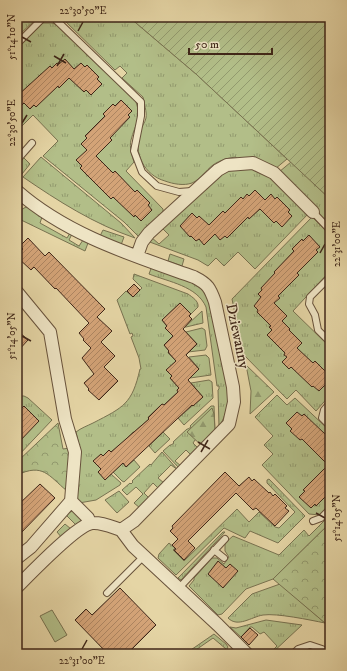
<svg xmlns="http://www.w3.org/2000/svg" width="347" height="671" viewBox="0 0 347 671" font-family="'IM FELL DW Pica',serif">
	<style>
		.grass { fill: url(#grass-tufts); stroke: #787250 }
		.forest { fill: url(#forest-firs); stroke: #787250 }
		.park { fill: url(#park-crowns); stroke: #787250 }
		.garden { fill: url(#garden-furrows); stroke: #787250 }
		.pitch { fill: #b2be88; stroke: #787250 }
		.building { fill: url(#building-hatch); stroke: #3f2618 }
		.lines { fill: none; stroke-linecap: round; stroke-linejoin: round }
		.service-casing { stroke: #68523b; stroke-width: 8 }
		.minor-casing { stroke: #68523b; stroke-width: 14 }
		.service { stroke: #eee4c4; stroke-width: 6 }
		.minor { stroke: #eee4c4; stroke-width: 12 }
		.ticks { fill: none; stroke: #3f2618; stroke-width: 1.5 }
		.labels { text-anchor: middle; stroke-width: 3; stroke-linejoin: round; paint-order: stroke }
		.street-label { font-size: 15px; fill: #3f2618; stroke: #eee4c4 }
		.neatline { fill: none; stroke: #3f2618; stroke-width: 1.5 }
		.ticks-label { font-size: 10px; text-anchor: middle; fill: #3f2618 }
	</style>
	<defs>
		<pattern id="grass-tufts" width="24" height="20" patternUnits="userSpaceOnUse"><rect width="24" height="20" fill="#b2be88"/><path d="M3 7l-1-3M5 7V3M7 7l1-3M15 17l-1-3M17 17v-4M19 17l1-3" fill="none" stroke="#929a6e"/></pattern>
		<pattern id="forest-firs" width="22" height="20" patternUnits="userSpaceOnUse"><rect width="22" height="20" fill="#b2be88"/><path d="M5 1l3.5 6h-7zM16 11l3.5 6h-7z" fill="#929a6e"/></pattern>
		<pattern id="park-crowns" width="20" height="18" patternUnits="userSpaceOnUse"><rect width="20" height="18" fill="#b2be88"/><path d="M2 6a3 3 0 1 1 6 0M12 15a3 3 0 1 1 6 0" fill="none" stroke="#929a6e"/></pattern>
		<pattern id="garden-furrows" width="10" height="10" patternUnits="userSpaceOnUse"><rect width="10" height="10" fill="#b2be88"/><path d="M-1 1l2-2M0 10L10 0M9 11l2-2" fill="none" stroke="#929a6e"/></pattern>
		<pattern id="building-hatch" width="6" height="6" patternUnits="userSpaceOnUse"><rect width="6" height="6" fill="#d3a377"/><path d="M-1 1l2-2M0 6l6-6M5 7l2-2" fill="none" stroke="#ad8561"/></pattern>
	</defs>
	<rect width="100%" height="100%" fill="#e5d5a5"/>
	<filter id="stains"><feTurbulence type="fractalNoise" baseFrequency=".005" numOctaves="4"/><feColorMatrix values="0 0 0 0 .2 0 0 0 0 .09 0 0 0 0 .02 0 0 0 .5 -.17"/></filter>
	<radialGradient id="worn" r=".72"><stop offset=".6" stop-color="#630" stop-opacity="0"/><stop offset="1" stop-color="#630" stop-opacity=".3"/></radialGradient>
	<path class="grass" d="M 17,17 L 34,17 L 36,19 L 17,37 Z
		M 61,17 L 129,17 L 196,74 L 287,159 L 275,169 L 237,160 L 236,157 C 228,158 220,160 213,165 C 206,170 201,179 192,183 C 184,186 173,184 165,181 C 144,175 133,153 140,132 C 141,127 145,123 146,118 C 147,112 144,103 143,97 L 122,78 L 127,73 L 120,66 L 115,70 Z
		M 43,23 L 52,23 L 60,26 L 136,102 C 142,119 135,124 131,140 C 129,147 132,155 134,162 L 126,171 L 163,209 L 163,216 L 139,237 L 124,222 L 43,156 L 58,141 L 33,115 L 17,131 L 17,49 Z
		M 23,157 L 30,164 L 22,174 L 17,170 L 17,165 Z
		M 41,157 L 121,223 L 135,238 C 94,224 58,201 23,177 Z
		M 291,162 L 330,199 L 330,225 L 279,172 Z
		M 251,167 L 268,174 L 309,213 L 255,269 L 238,252 L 224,266 L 216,258 L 208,266 L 198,260 L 147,241 L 151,237 L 159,244 L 169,235 L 161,227 L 218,175 L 229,170 Z
		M 26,207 L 33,209 L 42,217 L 40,223 L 67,238 L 70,233 L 72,234 L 69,240 L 79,246 L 83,240 L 88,243 L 85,251 L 17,218 L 17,212 Z
		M 312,217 L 330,235 L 330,271 L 293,311 L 330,347 L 330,395 L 316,411 L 296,390 L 287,399 L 243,354 L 232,299 Z
		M 103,230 L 124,237 L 121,245 L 100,236 Z
		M 170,254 L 184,259 L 182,266 L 168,261 Z
		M 152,266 L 198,285 L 207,295 L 228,386 C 229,401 227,414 219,427 L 218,390 L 219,389 L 219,386 L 217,386 L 206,307 C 197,286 169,282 149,274 Z
		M 134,274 L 188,294 C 192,297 199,301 198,307 L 191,314 L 180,303 L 162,320 L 175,337 L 171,338 L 164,345 L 169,351 L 168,353 L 177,362 L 166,370 L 172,376 L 170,378 L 179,388 L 177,390 L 178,392 L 164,405 L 162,404 L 148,417 L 149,419 L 134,432 L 133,432 L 112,453 L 109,450 L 103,456 L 101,454 L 94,461 L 101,469 L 98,472 L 105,479 L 111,474 L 121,483 L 120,485 L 96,500 L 79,503 L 77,498 L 79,445 L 76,432 C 81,428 87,426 93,423 C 124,407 132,404 140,369 L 141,369 L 139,358 L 131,337 L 133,336 L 132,333 L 130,334 L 117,300 L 126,291 L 133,297 L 142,288 L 133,279 Z
		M 202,311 L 203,323 L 186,327 L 185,327 Z
		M 202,328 L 205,330 L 207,346 L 205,350 L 188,352 L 197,344 L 186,332 Z
		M 206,355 L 209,358 L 211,375 L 190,378 L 199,369 L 189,357 Z
		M 209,380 L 212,382 L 213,398 L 184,425 L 178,418 L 203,397 L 191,383 Z
		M 277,395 L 287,405 L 295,398 L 330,431 L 330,504 L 320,515 L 309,514 L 262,465 L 273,454 L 264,445 L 273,436 L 255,417 Z
		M 17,396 L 24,396 L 28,398 L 52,420 L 17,457 Z
		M 211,406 L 214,406 L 215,431 L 195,440 L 193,443 L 198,448 L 191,455 L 186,450 L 175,461 L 181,466 L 179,468 L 163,451 L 170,445 L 171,445 L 174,443 L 173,442 L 187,429 L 188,429 L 191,427 L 190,426 Z
		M 163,432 L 170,439 L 155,453 L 149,446 Z
		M 162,452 L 178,470 L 171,465 L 158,478 L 164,483 L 159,489 L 153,483 L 144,493 L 149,498 L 140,508 L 134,503 L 143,494 L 136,487 L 127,495 L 122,490 L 130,483 L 131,484 L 133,482 L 132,481 L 150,464 L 151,465 Z
		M 134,460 L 140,467 L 124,482 L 122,481 L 113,472 L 123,463 L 126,467 Z
		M 269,479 L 305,516 L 278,543 L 250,531 L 245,538 L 224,528 L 176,575 L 158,558 L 159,554 L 169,543 L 175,548 L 173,550 L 184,561 L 237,509 L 249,522 L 259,512 L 275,527 L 279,528 L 295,512 L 267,483 L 267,480 Z
		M 119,491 L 129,502 L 117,513 L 105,500 Z
		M 72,511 L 75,512 L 83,519 L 76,525 L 66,515 Z
		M 330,515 L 330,523 L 273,579 L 246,589 L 222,614 L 218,615 L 189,586 L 194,580 L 194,578 L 212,558 L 217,558 L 224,564 L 229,557 L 225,551 L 225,543 L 233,536 L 279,555 L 304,530 L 309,536 Z
		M 65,524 L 71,529 L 62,538 L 57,532 Z
		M 223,532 L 225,532 L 181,580 L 178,578 Z
		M 280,584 L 325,623 C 310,620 277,613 263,615 C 251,617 238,628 228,618 L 252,594 Z
		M 266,620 L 302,625 L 271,654 L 269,654 L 277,646 L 264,632 L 260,634 L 252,627 L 250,627 L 241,637 L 230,627 L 236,628 Z
		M 214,634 L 226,644 L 228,647 L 224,654 L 221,654 L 226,649 L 213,638 L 190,654 L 185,654 Z"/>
	<path class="forest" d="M 246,365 L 274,392 L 250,414 L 251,391 Z
		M 212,408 L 214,414 L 215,431 L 201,445 L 187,432 Z"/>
	<path class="park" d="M 58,423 L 63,449 L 70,448 L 67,491 C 48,475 43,463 17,475 L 17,462 Z
		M 330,523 L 330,623 L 325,623 L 273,579 Z"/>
	<path class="garden" d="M 129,17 L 330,17 L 330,199 L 196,74 Z"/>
	<path class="pitch" d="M 52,610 L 67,635 L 55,642 L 40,616 Z"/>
	<path class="building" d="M 65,59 L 74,69 L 81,63 L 85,67 L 87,65 L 99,77 L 97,79 L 102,84 L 91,95 L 86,90 L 84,92 L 69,78 L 59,88 L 58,86 L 36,107 L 34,105 L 30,109 L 24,103 L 17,110 L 17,96 L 50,66 L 52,68 L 57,63 L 59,64 Z
		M 121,100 L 132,111 L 128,115 L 130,117 L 110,138 L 112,140 L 96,156 L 113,173 L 115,171 L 135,192 L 137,190 L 150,203 L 148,205 L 152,210 L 141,221 L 135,215 L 134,217 L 113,197 L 111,199 L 80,168 L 82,166 L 76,160 L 87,150 L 81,144 L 87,138 L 85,136 L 105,116 L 103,114 L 113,104 L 115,106 Z
		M 255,190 L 265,200 L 271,194 L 275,199 L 277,197 L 290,210 L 288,212 L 292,216 L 282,227 L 276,221 L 274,223 L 260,209 L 249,219 L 248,217 L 227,238 L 225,236 L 220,240 L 215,234 L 204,245 L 199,239 L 196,241 L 191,236 L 190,237 L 180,226 L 192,213 L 197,218 L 199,216 L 209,225 L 223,211 L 225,213 L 241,197 L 243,199 L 247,194 L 249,196 Z
		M 309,235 L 320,247 L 316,250 L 318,252 L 297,273 L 299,275 L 278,296 L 280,298 L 274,303 L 287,316 L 282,321 L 290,329 L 289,330 L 302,343 L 297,348 L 313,363 L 315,361 L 328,374 L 326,376 L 330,380 L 319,391 L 313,386 L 312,387 L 291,367 L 289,369 L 282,362 L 287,357 L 284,355 L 285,353 L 267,335 L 272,330 L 269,327 L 271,326 L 257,312 L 258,310 L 254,306 L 261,297 L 258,294 L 262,290 L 261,288 L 275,273 L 274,272 L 294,251 L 292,249 L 302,239 L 303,241 Z
		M 28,238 L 45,256 L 49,252 L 105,309 L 97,317 L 112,331 L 101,342 L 115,356 L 104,367 L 118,381 L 99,400 L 88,390 L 89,389 L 84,383 L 94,374 L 82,358 L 91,348 L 83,340 L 84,339 L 79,333 L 89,323 L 56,288 L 55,289 L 34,267 L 31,270 L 17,257 L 17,255 L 23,249 L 20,246 Z
		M 134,284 L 140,290 L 133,297 L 127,291 Z
		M 180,303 L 191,314 L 189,316 L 192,319 L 183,329 L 197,344 L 186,355 L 199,369 L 188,380 L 203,397 L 193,406 L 192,405 L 126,467 L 123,463 L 105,480 L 98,472 L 101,469 L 93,461 L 101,454 L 103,456 L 109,450 L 111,452 L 149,419 L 148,418 L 162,404 L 164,405 L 178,392 L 177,390 L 179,388 L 170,378 L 172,376 L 166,370 L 176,361 L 168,352 L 169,351 L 164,345 L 173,336 L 165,328 L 167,326 L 162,320 Z
		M 17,330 L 28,340 L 17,352 Z
		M 24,406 L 39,421 L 17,444 L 17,413 Z
		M 297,412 L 302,416 L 304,414 L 325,434 L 330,430 L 330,492 L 316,506 L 315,504 L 311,508 L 299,497 L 305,491 L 303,490 L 328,465 L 302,439 L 300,440 L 290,431 L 292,429 L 286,423 Z
		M 225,472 L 239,486 L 249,477 L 252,481 L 254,479 L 269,493 L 270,492 L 273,496 L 275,494 L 287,506 L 285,508 L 289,511 L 275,526 L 256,508 L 253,510 L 236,493 L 188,541 L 195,548 L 184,560 L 174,550 L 176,549 L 172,545 L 178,539 L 170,531 L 173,528 L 172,526 Z
		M 40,484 L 55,498 L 17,537 L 17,506 Z
		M 218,561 L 226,568 L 230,564 L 238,571 L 223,588 L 208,574 Z
		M 120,588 L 156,625 L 127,654 L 108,654 L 75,620 L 86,609 L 92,615 Z
		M 250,628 L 258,635 L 249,645 L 241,637 Z"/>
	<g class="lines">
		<defs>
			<path id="service" d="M 53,17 L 141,102 L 141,116 L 134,151 L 142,172 L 157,186 L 179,192 L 192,191
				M 17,44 L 44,17
				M 17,160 L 32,143
				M 313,212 L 330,230
				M 330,277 L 310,297 L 309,304 L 315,315 L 318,330 L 330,342
				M 330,403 L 324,410 L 322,418 L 330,426
				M 313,521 L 321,518 L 330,509
				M 214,550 L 224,558
				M 179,588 L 225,539
				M 107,593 L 144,556
				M 234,654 L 240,648
				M 293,654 L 298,649 L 310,645 L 322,649 L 329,654"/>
			<path id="minor" d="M 17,191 C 67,235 132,255 194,277 C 208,284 210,288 215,302 L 233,387 L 234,402 L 229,424 L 134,521 L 121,530
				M 137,256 L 142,242 L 149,233 L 218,170 L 227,165 L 253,163 L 274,173 L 313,212
				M 17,292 L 50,332 L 65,419 L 75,452 L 71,501 L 31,547 L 17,558
				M 71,501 L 88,518 L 90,523
				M 121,530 L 133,546 L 218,625 L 247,654
				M 17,587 C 30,574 77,525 92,523 C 102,522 112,527 121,530"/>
		</defs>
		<use href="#service" class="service-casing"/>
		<use href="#minor" class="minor-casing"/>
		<use href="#service" class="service"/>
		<use href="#minor" class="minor"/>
	</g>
	<path class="ticks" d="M 78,31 L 83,22M 22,37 L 31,42M 54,56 L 66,63M 57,66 L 64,54M 22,123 L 27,115M 320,253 L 325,244M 22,336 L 31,341M 198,442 L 210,449M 201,452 L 208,440M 316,513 L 325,518M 82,649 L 87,640"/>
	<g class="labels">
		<g class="street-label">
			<text transform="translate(238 336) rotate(78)" y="5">Dziewanny</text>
		</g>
	</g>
	<rect width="347" height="671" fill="none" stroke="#e5d5a5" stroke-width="44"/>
	<path d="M189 48v6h83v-6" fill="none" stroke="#3f2618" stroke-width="2"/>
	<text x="195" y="48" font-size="12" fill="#3f2618" stroke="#eee4c4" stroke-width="3" paint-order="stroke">50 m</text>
	<rect x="22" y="22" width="303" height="627" class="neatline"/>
	<g class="ticks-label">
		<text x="83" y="14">22°30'50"E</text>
		<text transform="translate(11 37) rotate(-90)" y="4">51°14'10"N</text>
		<text transform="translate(11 123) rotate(-90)" y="4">22°30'50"E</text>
		<text transform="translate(336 244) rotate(-90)" y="4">22°31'00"E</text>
		<text transform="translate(11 336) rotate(-90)" y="4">51°14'05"N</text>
		<text transform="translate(336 518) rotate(-90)" y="4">51°14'05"N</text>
		<text x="82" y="664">22°31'00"E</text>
	</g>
	<rect width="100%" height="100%" filter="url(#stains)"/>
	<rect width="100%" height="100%" fill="url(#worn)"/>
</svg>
